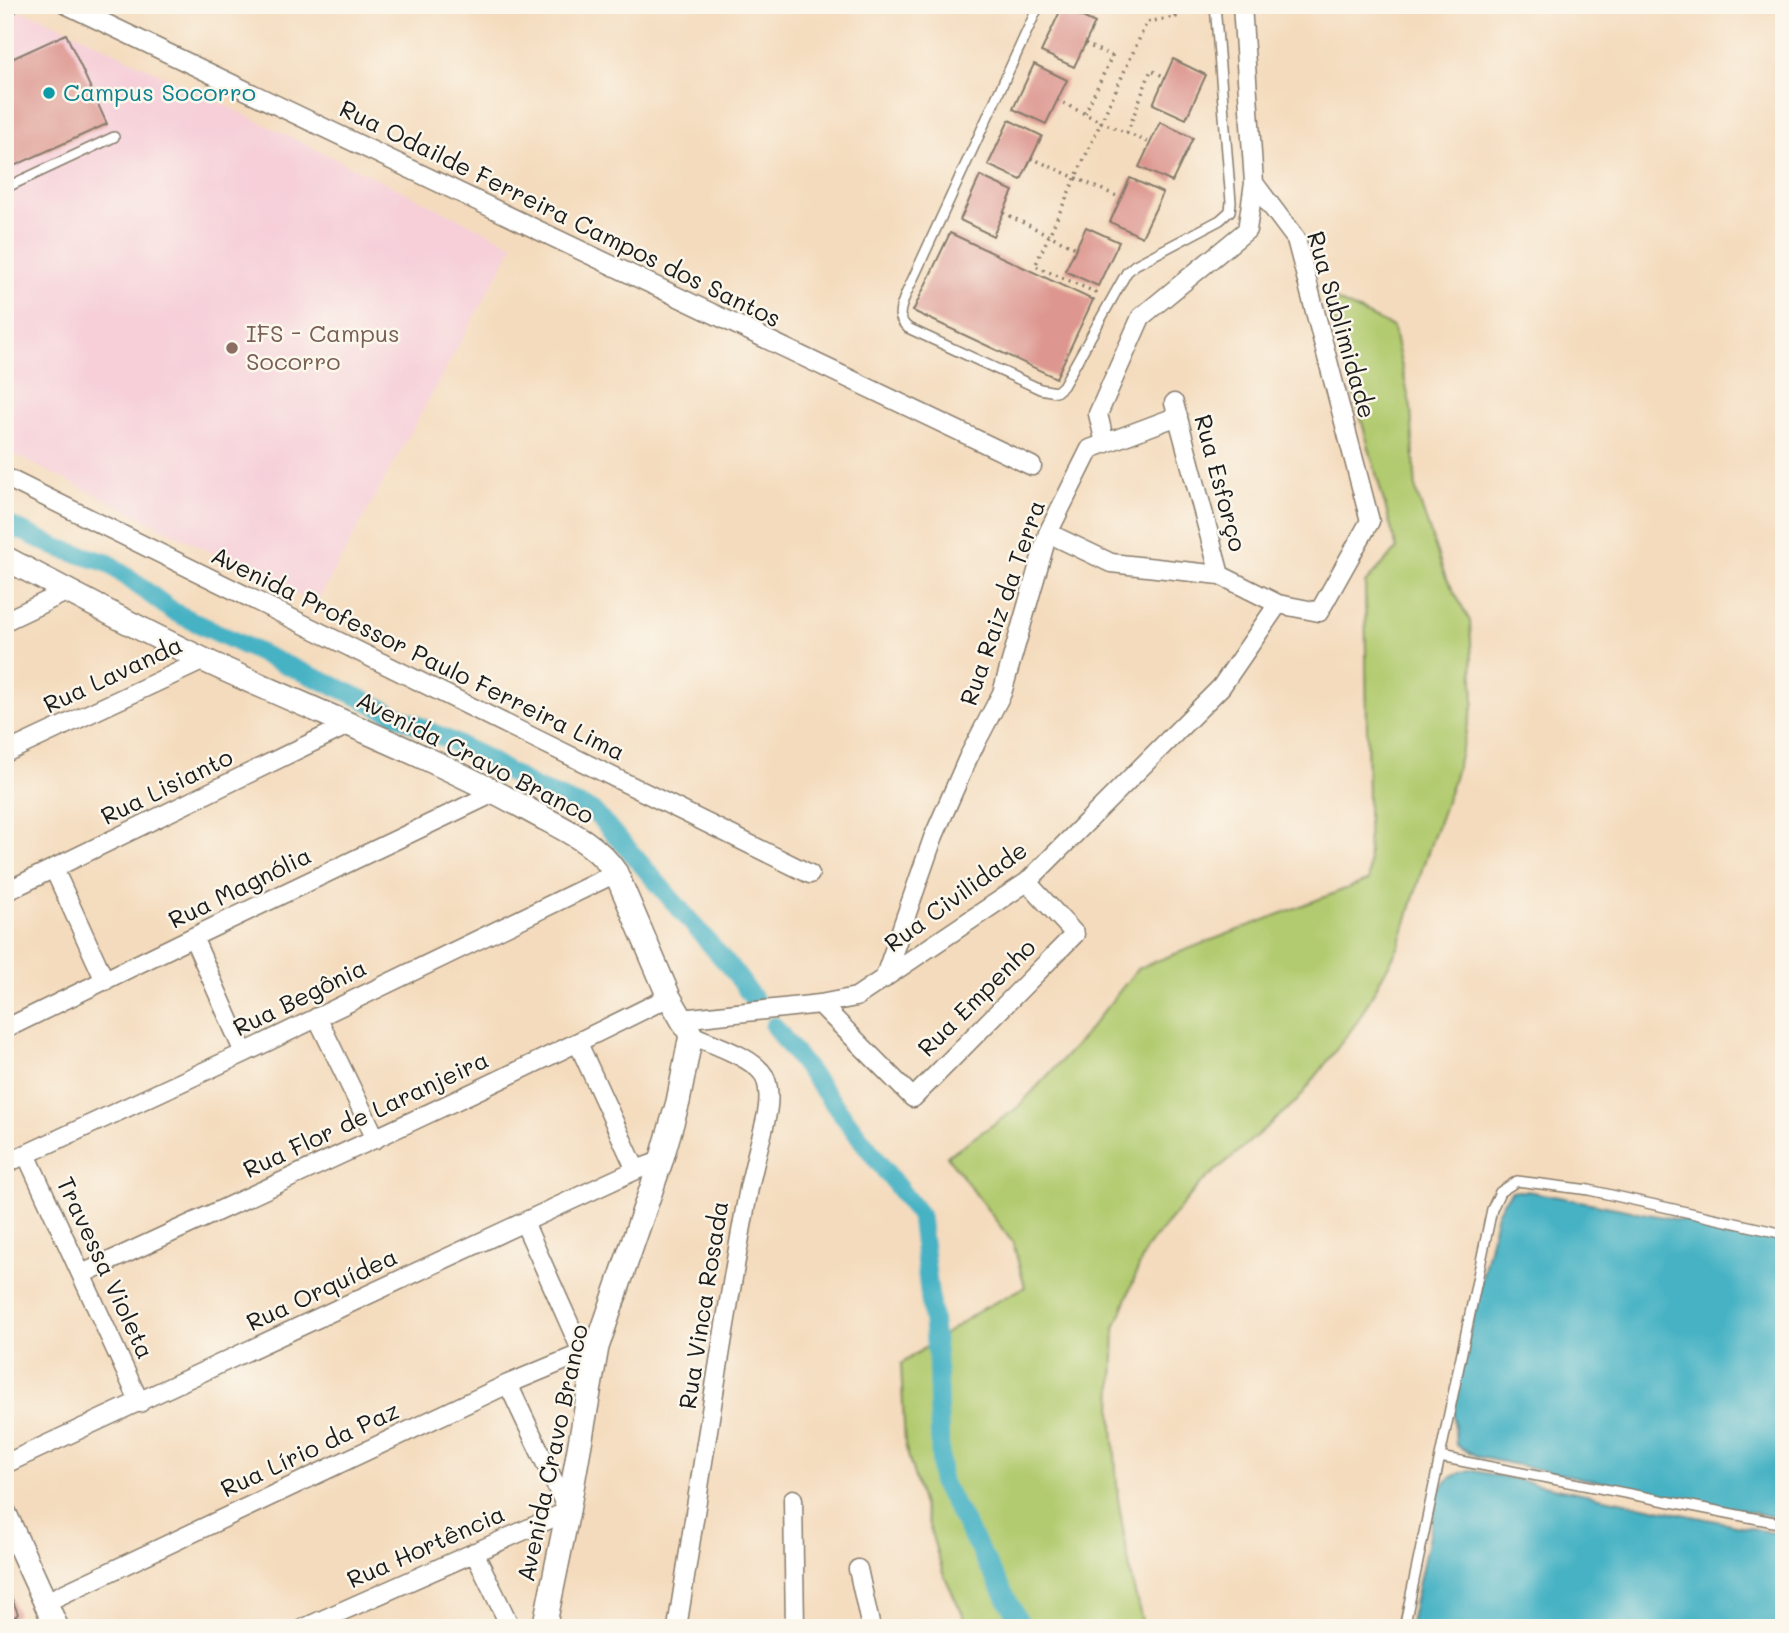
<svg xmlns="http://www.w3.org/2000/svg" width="1789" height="1633" viewBox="0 0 1789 1633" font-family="Mali,sans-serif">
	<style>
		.built { fill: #f6cfd9 }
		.green { fill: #b2cb70; stroke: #677446; stroke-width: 2 }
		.water { fill: #46b2c4; stroke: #316770; stroke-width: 2 }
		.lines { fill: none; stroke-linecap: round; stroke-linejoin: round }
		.canal { stroke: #46b2c4; stroke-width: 19 }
		.building { fill: #dd9790 }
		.service-casing { stroke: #887c6c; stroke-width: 12 }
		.minor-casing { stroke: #887c6c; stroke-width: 21 }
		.tertiary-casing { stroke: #887c6c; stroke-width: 26 }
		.path { stroke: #887c6c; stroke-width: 3.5; stroke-dasharray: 2 5; stroke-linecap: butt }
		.service { stroke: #fff; stroke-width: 9 }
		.minor { stroke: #fff; stroke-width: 18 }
		.tertiary { stroke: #fff; stroke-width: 23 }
		.culture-dot { fill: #0f9aa8; stroke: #fbf7ec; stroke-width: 2.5 }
		.education-dot { fill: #8d6e63; stroke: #fbf7ec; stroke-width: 2.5 }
		.labels { text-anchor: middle; stroke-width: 5; stroke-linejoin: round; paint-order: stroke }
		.culture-label { font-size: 24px; fill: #0d838f; stroke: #fbf7ec; text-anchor: start }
		.street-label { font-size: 24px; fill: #1c1c1c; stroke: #fbf7ec }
		.education-label { font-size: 24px; fill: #785e54; stroke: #fbf7ec; text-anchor: start }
	</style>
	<rect width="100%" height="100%" fill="#fbf7ec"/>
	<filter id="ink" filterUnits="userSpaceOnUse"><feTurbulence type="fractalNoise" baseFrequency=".0143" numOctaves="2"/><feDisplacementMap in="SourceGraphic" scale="14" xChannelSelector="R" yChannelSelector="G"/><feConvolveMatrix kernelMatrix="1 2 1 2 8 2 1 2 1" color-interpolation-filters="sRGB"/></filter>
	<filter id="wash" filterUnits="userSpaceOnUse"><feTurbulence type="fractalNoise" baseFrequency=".00686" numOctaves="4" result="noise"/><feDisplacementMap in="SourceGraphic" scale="28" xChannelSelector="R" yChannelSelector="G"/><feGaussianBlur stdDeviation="1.57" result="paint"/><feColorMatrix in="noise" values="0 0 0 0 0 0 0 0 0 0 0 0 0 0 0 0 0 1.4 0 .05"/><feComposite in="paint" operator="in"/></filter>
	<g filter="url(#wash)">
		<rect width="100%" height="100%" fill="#f4dbbd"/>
		<path class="built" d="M 13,10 L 42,17 L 514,245 L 316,604 L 5,450 L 5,16 Z"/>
		<path class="green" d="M 1327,296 L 1393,327 L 1411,408 L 1416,491 L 1444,573 L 1470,621 L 1474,702 L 1453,782 L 1423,866 L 1399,946 L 1357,1022 L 1298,1100 L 1198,1186 L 1146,1249 L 1115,1328 L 1112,1411 L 1118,1499 L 1132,1582 L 1144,1628 L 961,1628 L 965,1619 L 943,1573 L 905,1445 L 901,1364 L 982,1309 L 1025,1287 L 1013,1243 L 947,1156 L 1016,1109 L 1079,1042 L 1138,968 L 1369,880 L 1365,583 L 1397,549 Z"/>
		<path class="water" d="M 1512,1191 L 1527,1191 L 1784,1240 L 1784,1519 L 1478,1457 L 1456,1445 L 1453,1404 L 1497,1213 L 1503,1202 Z
			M 1470,1470 L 1784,1535 L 1784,1628 L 1409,1628 L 1438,1494 C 1446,1479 1453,1474 1470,1470 Z"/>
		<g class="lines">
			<path class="canal" d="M 5,523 L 58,548 L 108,563 L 174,612 L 268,657 L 339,688 L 482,756 L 533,787 L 593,811 L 628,849 L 735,973 L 757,1004
				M 774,1026 L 920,1216 L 937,1358 L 941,1481 L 1023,1628"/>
		</g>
		<g id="blocks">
			<path class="building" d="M 1062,7 L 1095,23 L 1074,67 L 1041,52 Z
				M 66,34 L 107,124 L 5,170 L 5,62 Z
				M 1173,59 L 1206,75 L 1186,119 L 1153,104 Z
				M 1034,64 L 1067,80 L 1046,124 L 1013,109 Z
				M 1009,120 L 1042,136 L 1021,180 L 988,165 Z
				M 1160,122 L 1193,138 L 1172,182 L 1139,167 Z
				M 980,176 L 1013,191 L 993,236 L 960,220 Z
				M 1130,178 L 1163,193 L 1142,237 L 1110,222 Z
				M 1086,227 L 1119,242 L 1098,286 L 1065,271 Z
				M 950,233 L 1093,300 L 1056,378 L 913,311 Z
				M 10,1594 L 18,1614 L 11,1620 L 15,1628 L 5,1628 L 5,1597 Z"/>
		</g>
	</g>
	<g filter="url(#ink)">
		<use href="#blocks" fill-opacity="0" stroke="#887c6c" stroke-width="2"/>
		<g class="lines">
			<defs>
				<path id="service" d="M 1039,5 L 905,296 C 900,311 896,317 908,328 L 1040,389 L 1056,392 L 1063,386 L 1127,272 L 1135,265 L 1220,220 L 1230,211 L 1231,202 L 1215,5
					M 5,188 L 114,137
					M 1440,1457 L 1784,1524
					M 1404,1628 L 1492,1209 L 1500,1192 L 1517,1181 L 1589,1190 L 1784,1234"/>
				<path id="minor" d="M 67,5 L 1032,466
					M 1174,403 L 1220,575
					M 1105,443 L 1098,414 L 1141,317 L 1247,230 L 1254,183
					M 5,477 L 810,874
					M 1048,533 L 1111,563 L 1220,575 L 1278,604 L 1319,612 L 1370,521 L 1296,239 L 1254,183 L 1242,5
					M 5,621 L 68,591
					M 5,753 L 204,660
					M 54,869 L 105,981
					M 5,892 L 350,724
					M 193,937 L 244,1053
					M 884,979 L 933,838 L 968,758 L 1002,693 L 1048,533 L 1090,449 L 1178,416
					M 820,1004 L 913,1098 L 1075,934 L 1027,882
					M 317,1017 L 376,1139
					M 681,1019 L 820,1004 L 856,997 L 1012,892 L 1027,882 L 1221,687 L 1278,604
					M 5,1029 L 193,937 L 496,792
					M 578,1043 L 636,1170
					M 26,1154 L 140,1403
					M 5,1164 L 244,1053 L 616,873
					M 524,1222 L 582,1352
					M 82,1274 C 278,1183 476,1094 669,997
					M 5,1464 L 524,1222 L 636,1170 L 661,1161
					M 793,1499 L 795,1628
					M 474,1552 L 511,1628
					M 858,1569 L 871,1628
					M 46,1602 L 508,1384 L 597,1347
					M 304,1628 L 568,1511 L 508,1384
					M 677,1628 C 699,1490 719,1352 744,1215 C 747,1196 751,1177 756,1158 C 761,1134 774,1104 766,1080 C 760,1059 710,1043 691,1035"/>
				<path id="tertiary" d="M 5,6 L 6,5
					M 5,558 C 71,593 137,628 204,660 C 311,710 423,752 527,809 C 560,828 594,840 616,873 L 669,997 L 691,1035 L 678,1102 L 661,1161 L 597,1347 L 568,1511 L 544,1628
					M 5,1514 L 57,1628"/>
			</defs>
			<use href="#service" class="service-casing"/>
			<use href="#minor" class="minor-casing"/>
			<use href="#tertiary" class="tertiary-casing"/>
			<path class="path" d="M 1085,44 L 1112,56 L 1085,113
				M 1057,100 L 1101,122 L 1150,143
				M 1127,133 L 1151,70 L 1165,77
				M 1031,158 L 1121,198
				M 1003,213 L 1076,248
				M 1093,300 L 1095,292 L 1035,266 L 1147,22 L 1176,17 L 1174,5"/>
			<use href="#service" class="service"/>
			<use href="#minor" class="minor"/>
			<use href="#tertiary" class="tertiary"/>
		</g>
	</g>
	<circle class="culture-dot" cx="49" cy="93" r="7"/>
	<circle class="education-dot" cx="232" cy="348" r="7"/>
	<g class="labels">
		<g class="culture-label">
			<text x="63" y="101">Campus Socorro</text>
		</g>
		<g class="street-label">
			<text transform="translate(560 214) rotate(26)" y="8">Rua Odailde Ferreira Campos dos Santos</text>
			<text transform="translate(1341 325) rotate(74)" y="8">Rua Sublimidade</text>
			<text transform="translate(1220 483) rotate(75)" y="8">Rua Esforço</text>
			<text transform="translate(1003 603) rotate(-71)" y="8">Rua Raiz da Terra</text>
			<text transform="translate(418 654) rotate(26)" y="8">Avenida Professor Paulo Ferreira Lima</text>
			<text transform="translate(113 675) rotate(-25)" y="8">Rua Lavanda</text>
			<text transform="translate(475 758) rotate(27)" y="8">Avenida Cravo Branco</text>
			<text transform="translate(167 787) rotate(-26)" y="8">Rua Lisianto</text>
			<text transform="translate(240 888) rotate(-26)" y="8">Rua Magnólia</text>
			<text transform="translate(956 897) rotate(-36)" y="8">Rua Civilidade</text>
			<text transform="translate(300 998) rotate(-26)" y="8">Rua Begônia</text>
			<text transform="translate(977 998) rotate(-45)" y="8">Rua Empenho</text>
			<text transform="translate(366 1115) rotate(-25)" y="8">Rua Flor de Laranjeira</text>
			<text transform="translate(105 1268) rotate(65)" y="8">Travessa Violeta</text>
			<text transform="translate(322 1290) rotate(-25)" y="8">Rua Orquídea</text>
			<text transform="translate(704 1305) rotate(-81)" y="8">Rua Vinca Rosada</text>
			<text transform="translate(310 1450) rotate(-25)" y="8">Rua Lírio da Paz</text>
			<text transform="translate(553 1453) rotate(-78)" y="8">Avenida Cravo Branco</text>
			<text transform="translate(426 1547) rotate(-24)" y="8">Rua Hortência</text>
		</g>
		<g class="education-label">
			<text x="246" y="342">IFS - Campus<tspan x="246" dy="28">Socorro</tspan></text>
		</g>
	</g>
	<rect width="1789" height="1633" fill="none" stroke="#fbf7ec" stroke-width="28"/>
</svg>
